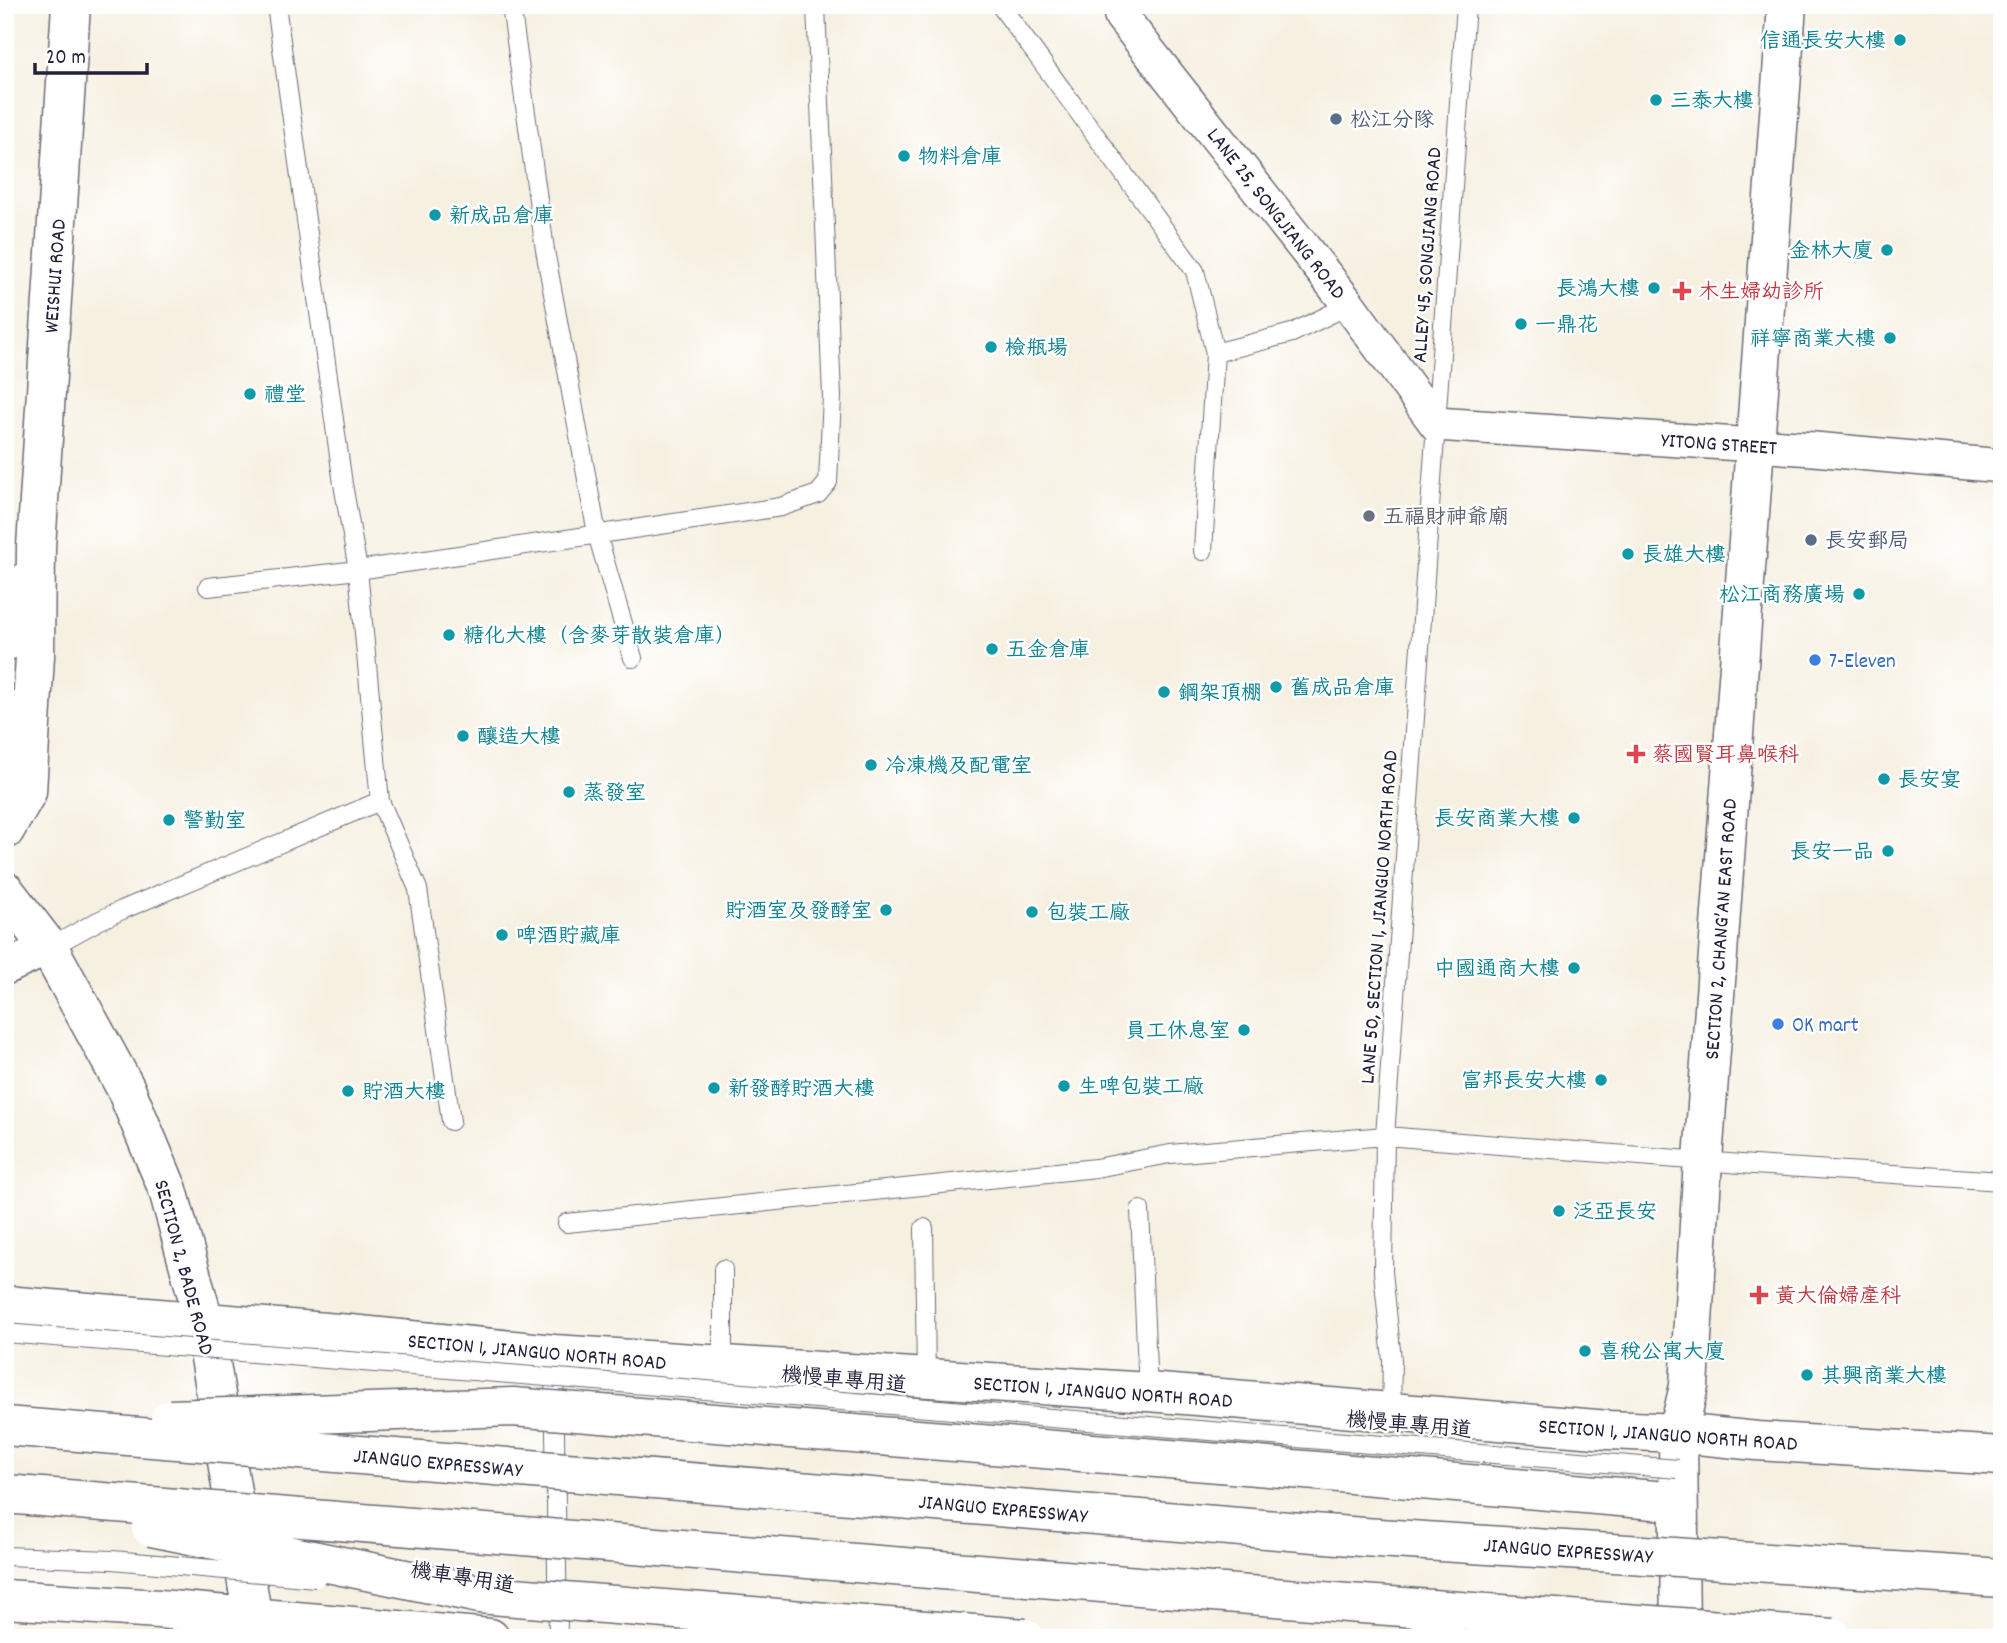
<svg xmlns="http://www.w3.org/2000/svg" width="2007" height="1643" viewBox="0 0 2007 1643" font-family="Dekko,'LXGW WenKai TC',sans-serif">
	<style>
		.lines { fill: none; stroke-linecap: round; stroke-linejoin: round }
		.lane-casing { stroke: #6c6a75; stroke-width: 20 }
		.street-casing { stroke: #6c6a75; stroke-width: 36 }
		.secondary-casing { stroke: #6c6a75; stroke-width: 41 }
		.highway-casing { stroke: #6c6a75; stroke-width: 41 }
		.lane { stroke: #fff; stroke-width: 18 }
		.street { stroke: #fff; stroke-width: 33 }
		.secondary { stroke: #fff; stroke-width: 38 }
		.highway { stroke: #fff; stroke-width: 38 }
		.lane-bridge-casing { stroke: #6c6a75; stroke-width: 20; stroke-linecap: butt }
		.highway-bridge-casing { stroke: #6c6a75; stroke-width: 41; stroke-linecap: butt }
		.lane-bridge { stroke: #fff; stroke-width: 18 }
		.highway-bridge { stroke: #fff; stroke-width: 38 }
		.culture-dot { fill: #0f9aa8; stroke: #fff; stroke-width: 2.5 }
		.service-dot { fill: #5c6f8a; stroke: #fff; stroke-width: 2.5 }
		.health-dot { fill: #e0444e; stroke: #fff; stroke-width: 2.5 }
		.worship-dot { fill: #6b7280; stroke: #fff; stroke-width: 2.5 }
		.shop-dot { fill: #3f7fe0; stroke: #fff; stroke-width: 2.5 }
		.labels { text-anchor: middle; stroke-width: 5; stroke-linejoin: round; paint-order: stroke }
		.culture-label { font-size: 21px; fill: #0d838f; stroke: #fff; text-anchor: start }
		.service-label { font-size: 21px; fill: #4e5e75; stroke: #fff; text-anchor: start }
		.street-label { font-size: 21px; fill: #22223b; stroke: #fff }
		.health-label { font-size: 21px; fill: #be3a42; stroke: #fff; text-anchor: start }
		.worship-label { font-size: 21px; fill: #5b616d; stroke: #fff; text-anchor: start }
		.shop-label { font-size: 21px; fill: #366cbe; stroke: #fff; text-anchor: start }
	</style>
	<rect width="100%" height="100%" fill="#fff"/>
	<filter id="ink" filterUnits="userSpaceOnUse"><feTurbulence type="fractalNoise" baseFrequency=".0143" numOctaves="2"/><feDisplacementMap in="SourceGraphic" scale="14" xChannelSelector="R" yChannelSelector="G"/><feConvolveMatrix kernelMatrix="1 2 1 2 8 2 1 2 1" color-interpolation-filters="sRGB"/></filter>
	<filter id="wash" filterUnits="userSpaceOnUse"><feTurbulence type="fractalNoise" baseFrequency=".00686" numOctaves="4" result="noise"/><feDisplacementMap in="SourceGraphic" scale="28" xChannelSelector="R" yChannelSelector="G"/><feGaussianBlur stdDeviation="1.57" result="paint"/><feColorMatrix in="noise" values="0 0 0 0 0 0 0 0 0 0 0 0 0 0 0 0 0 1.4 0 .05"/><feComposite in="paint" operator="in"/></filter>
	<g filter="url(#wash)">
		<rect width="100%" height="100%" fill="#f6f0e1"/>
	</g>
	<g filter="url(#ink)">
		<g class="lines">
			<defs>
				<path id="lane" d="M 276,5 L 343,484 L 358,570 L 380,801 L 418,889 L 451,1121
					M 511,5 L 545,250 L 597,534 L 633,658
					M 1000,5 L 1195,271 L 1215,353
					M 1203,551 L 1215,353 L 1292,333 L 1349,305
					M 208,587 L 358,570 L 781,507 L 818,494 L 828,482 L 832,397 L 816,5
					M 49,948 L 98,921 L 122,910 L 380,801
					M 1140,1210 L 1148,1392
					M 567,1223 L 1096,1168 L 1170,1154 L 1385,1136 L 1754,1165 L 2002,1181
					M 924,1228 L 926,1379
					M 554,1365 L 558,1638
					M 723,1366 L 723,1269
					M 1391,1413 L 1392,1360 L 1383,1272 L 1385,1136 L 1466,5"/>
				<path id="street" d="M 1121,16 L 1349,305 L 1436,424 L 1814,449 L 2002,466
					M 5,968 L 49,948"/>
				<path id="secondary" d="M 5,642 L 25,582
					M 5,830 L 27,792 L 35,656 L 36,547 L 71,5
					M 5,891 L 49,948 L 125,1087 L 168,1190 L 204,1321 L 256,1638
					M 5,1305 L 350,1334 L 554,1354 L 1148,1392 L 1609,1430 L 1678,1433 L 1757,1441 L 2002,1456
					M 5,1599 L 159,1609 L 490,1638
					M 1680,1638 L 1678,1433 L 1689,1386 L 1703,1160 L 1787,5"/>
				<path id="highway" d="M 1257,1466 L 1678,1502"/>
			</defs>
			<use href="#lane" class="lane-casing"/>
			<use href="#street" class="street-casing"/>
			<use href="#secondary" class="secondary-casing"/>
			<use href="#highway" class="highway-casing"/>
			<use href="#lane" class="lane"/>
			<use href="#street" class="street"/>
			<use href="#secondary" class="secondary"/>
			<use href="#highway" class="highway"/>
			<defs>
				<path id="lane-bridge" d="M 5,1333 L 1678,1469
					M 5,1556 L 112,1560 L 316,1578"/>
				<path id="highway-bridge" d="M 170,1419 L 513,1407 L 1257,1466
					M 5,1426 L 1363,1537 L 2002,1578
					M 5,1494 L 1348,1603 L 1833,1638
					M 151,1527 L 479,1594 L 1025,1638"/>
			</defs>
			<use href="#lane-bridge" class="lane-bridge-casing"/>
			<use href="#highway-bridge" class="highway-bridge-casing"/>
			<use href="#lane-bridge" class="lane-bridge"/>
			<use href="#highway-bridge" class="highway-bridge"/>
		</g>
	</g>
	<g class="culture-dot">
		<circle cx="1900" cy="40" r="7"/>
		<circle cx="1656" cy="100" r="7"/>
		<circle cx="904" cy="156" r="7"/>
		<circle cx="435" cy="215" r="7"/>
		<circle cx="1887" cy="250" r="7"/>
		<circle cx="1654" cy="288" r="7"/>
		<circle cx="1521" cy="324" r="7"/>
		<circle cx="1890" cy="338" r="7"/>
		<circle cx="991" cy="347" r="7"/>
		<circle cx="250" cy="394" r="7"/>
		<circle cx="1628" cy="554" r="7"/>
		<circle cx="1859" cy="594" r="7"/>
		<circle cx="449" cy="635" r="7"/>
		<circle cx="992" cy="649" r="7"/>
		<circle cx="1276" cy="687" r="7"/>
		<circle cx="1164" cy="692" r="7"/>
		<circle cx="463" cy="736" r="7"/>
		<circle cx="871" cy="765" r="7"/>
		<circle cx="1884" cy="779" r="7"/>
		<circle cx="569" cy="792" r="7"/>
		<circle cx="1574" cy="818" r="7"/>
		<circle cx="169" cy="820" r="7"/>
		<circle cx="1888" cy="851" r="7"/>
		<circle cx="886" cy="910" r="7"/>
		<circle cx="1032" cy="912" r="7"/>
		<circle cx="502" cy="935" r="7"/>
		<circle cx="1574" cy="968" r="7"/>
		<circle cx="1244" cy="1030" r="7"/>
		<circle cx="1601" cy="1080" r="7"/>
		<circle cx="1064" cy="1086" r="7"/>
		<circle cx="714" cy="1088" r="7"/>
		<circle cx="348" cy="1091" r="7"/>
		<circle cx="1559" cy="1211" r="7"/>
		<circle cx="1585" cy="1351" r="7"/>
		<circle cx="1807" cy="1375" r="7"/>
	</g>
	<g class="service-dot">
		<circle cx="1336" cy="119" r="7"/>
		<circle cx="1811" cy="540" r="7"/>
	</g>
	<g class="health-dot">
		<path d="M1678.5 280.5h7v7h7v7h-7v7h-7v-7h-7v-7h7z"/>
		<path d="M1632.5 743.5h7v7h7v7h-7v7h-7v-7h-7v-7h7z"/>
		<path d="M1755.5 1284.5h7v7h7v7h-7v7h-7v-7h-7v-7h7z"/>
	</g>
	<circle class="worship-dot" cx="1369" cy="516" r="7"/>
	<g class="shop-dot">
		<circle cx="1815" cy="660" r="7"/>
		<circle cx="1778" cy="1024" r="7"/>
	</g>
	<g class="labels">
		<g class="culture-label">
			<text x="1886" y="47" text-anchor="end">信通長安大樓</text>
			<text x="1670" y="107">三泰大樓</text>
			<text x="918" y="163">物料倉庫</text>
			<text x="449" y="222">新成品倉庫</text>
			<text x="1873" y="257" text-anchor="end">金林大廈</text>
			<text x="1640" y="295" text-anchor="end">長鴻大樓</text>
			<text x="1535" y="331">一鼎花</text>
			<text x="1876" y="345" text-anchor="end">祥寧商業大樓</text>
			<text x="1005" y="354">檢瓶場</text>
			<text x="264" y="401">禮堂</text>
			<text x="1642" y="561">長雄大樓</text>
			<text x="1845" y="601" text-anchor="end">松江商務廣場</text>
			<text x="463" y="642">糖化大樓（含麥芽散裝倉庫）</text>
			<text x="1006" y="656">五金倉庫</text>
			<text x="1290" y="694">舊成品倉庫</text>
			<text x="1178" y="699">鋼架頂棚</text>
			<text x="477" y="743">釀造大樓</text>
			<text x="885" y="772">冷凍機及配電室</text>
			<text x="1898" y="786">長安宴</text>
			<text x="583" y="799">蒸發室</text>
			<text x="1560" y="825" text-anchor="end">長安商業大樓</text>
			<text x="183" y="827">警勤室</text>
			<text x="1874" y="858" text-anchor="end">長安一品</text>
			<text x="872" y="917" text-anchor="end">貯酒室及發酵室</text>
			<text x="1046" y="919">包裝工廠</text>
			<text x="516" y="942">啤酒貯藏庫</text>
			<text x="1560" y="975" text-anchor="end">中國通商大樓</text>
			<text x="1230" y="1037" text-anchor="end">員工休息室</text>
			<text x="1587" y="1087" text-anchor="end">富邦長安大樓</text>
			<text x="1078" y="1093">生啤包裝工廠</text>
			<text x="728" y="1095">新發酵貯酒大樓</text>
			<text x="362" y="1098">貯酒大樓</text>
			<text x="1573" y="1218">泛亞長安</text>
			<text x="1599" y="1358">喜稅公寓大廈</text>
			<text x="1821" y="1382">其興商業大樓</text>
		</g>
		<g class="service-label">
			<text x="1350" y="126">松江分隊</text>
			<text x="1825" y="547">長安郵局</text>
		</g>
		<g class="street-label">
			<text transform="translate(1277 213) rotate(52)" y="7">LANE 25, SONGJIANG ROAD</text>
			<text transform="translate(1426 255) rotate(-86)" y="7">ALLEY 45, SONGJIANG ROAD</text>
			<text transform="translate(54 276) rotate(-86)" y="7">WEISHUI ROAD</text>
			<text transform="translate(1719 443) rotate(4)" y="7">YITONG STREET</text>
			<text transform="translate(1378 917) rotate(-86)" y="7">LANE 50, SECTION 1, JIANGUO NORTH ROAD</text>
			<text transform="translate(1720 929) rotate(-86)" y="7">SECTION 2, CHANG’AN EAST ROAD</text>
			<text transform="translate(185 1267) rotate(75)" y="7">SECTION 2, BADE ROAD</text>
			<text transform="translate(537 1351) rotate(5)" y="7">SECTION 1, JIANGUO NORTH ROAD</text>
			<text transform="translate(844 1379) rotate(5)" y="7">機慢車專用道</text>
			<text transform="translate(1103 1391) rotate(4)" y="7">SECTION 1, JIANGUO NORTH ROAD</text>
			<text transform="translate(1409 1424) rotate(5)" y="7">機慢車專用道</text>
			<text transform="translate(1668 1434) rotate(4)" y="7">SECTION 1, JIANGUO NORTH ROAD</text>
			<text transform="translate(438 1462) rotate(5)" y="7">JIANGUO EXPRESSWAY</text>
			<text transform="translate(1003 1508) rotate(5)" y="7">JIANGUO EXPRESSWAY</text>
			<text transform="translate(1568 1550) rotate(4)" y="7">JIANGUO EXPRESSWAY</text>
			<text transform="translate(463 1577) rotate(9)" y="7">機車專用道</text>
		</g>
		<g class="health-label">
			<text x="1698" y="298">木生婦幼診所</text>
			<text x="1652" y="761">蔡國賢耳鼻喉科</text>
			<text x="1775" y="1302">黃大倫婦產科</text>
		</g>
		<g class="worship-label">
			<text x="1383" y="523">五福財神爺廟</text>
		</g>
		<g class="shop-label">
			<text x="1829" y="667">7-Eleven</text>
			<text x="1792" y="1031">OK mart</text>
		</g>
	</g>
	<rect width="2007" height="1643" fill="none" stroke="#fff" stroke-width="28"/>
	<path d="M35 63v10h112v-10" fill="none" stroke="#22223b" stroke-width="3.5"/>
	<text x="46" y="63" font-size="21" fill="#22223b" stroke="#ffffff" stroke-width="5" paint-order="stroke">20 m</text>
</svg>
